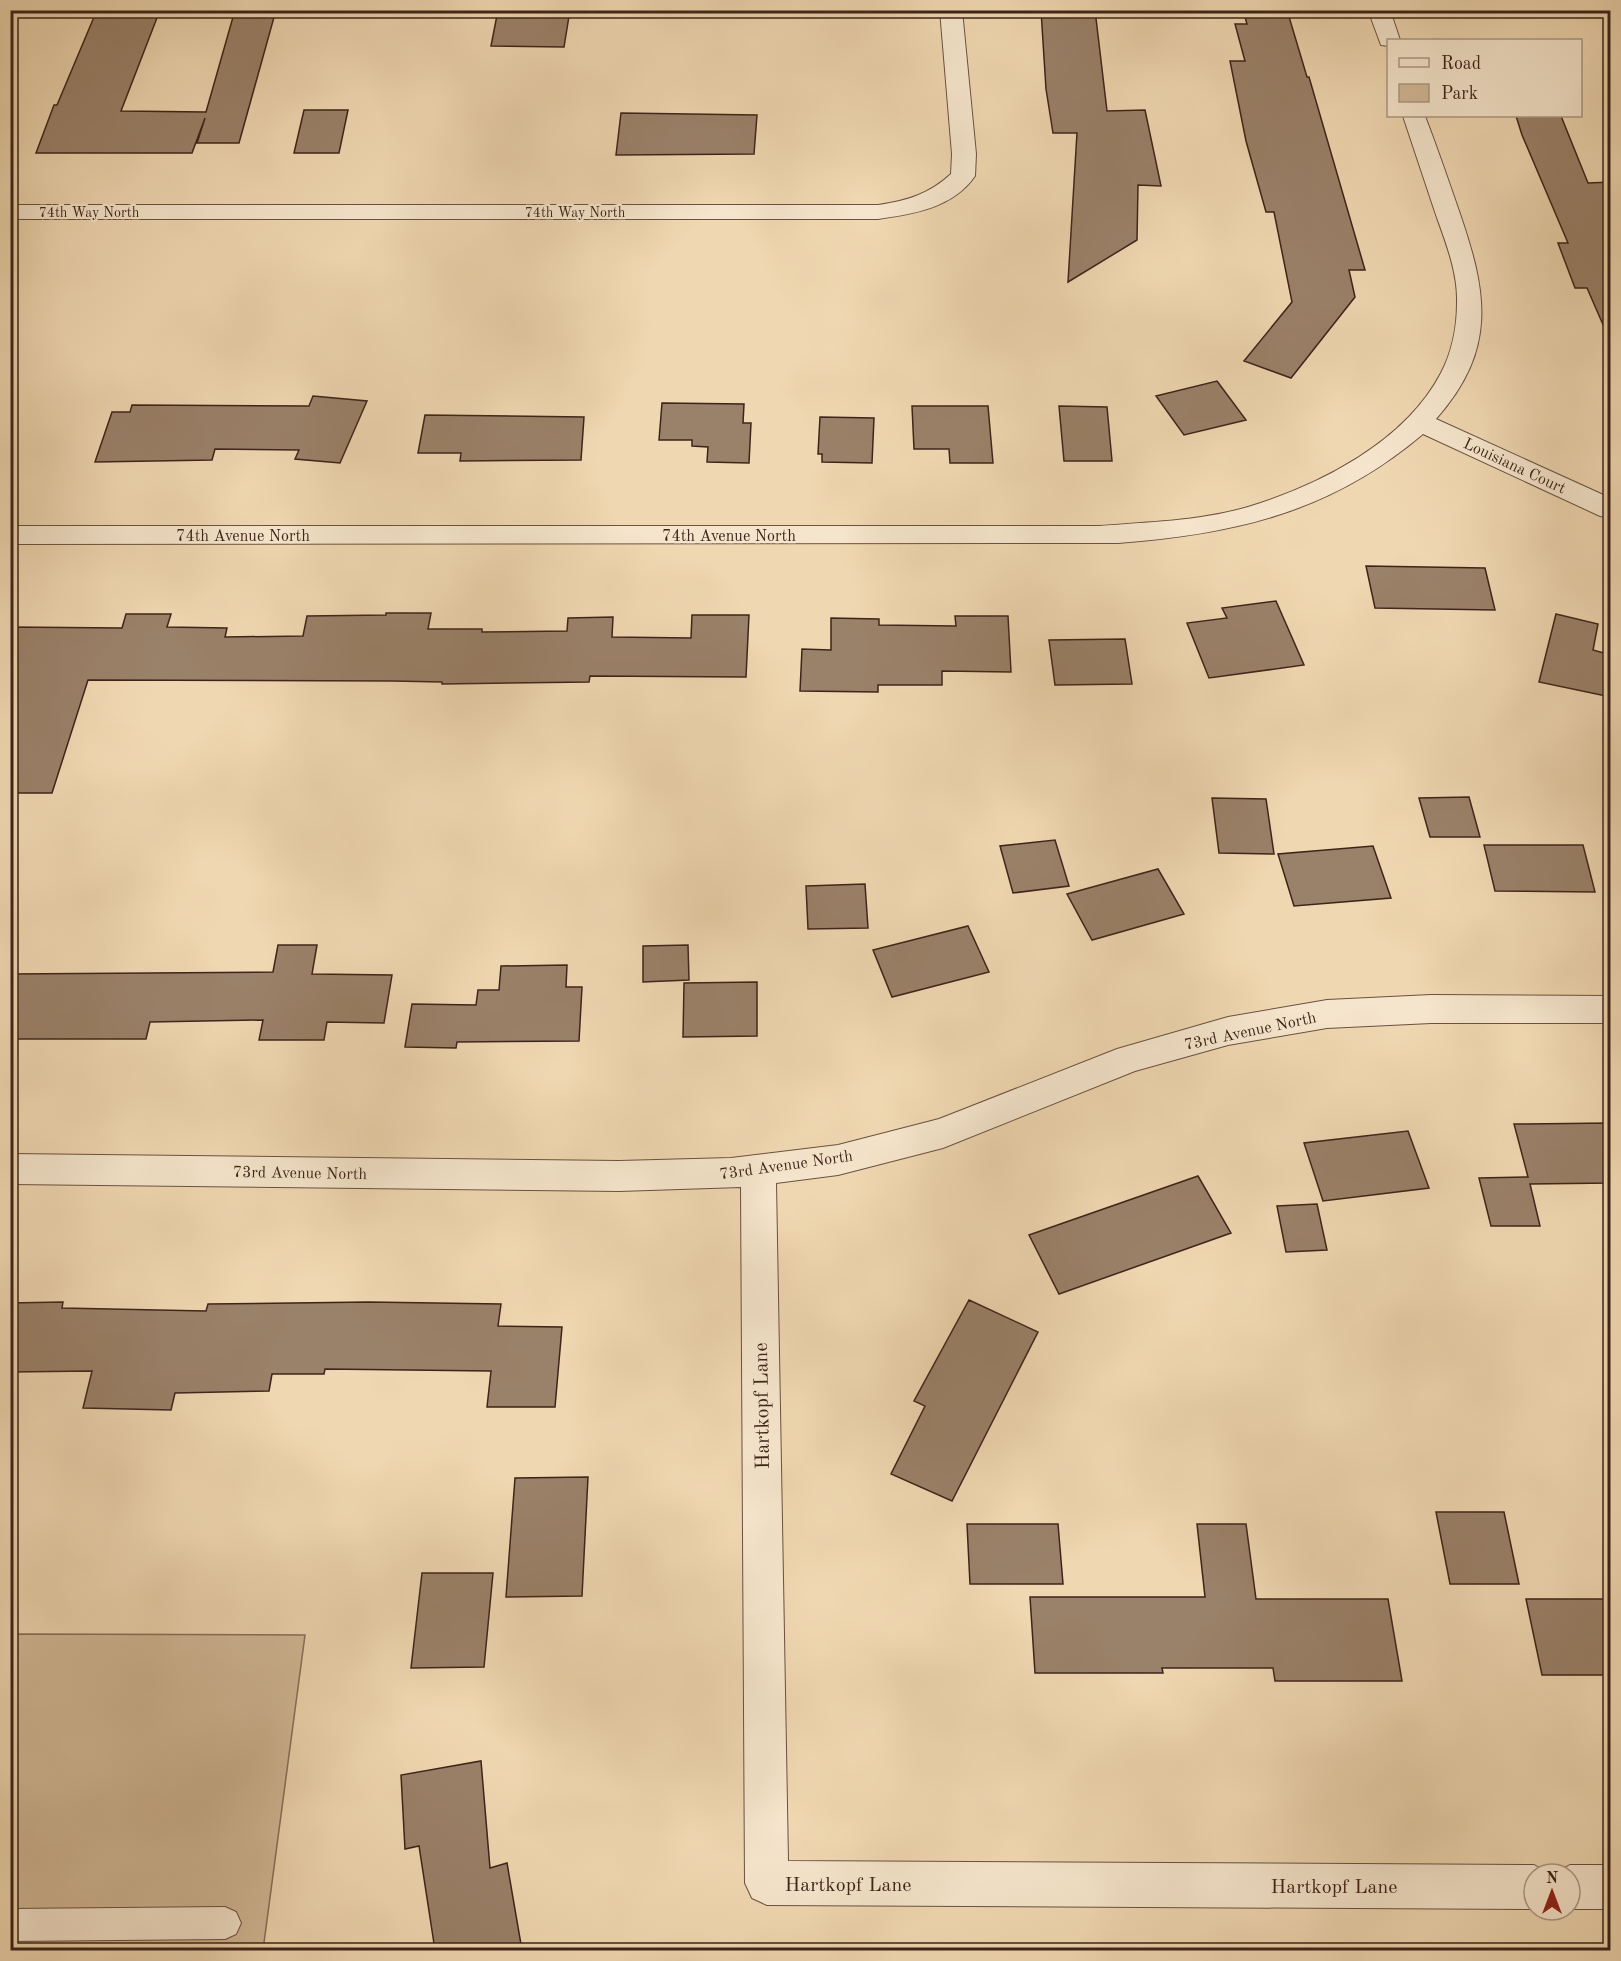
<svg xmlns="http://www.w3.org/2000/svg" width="1621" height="1961" viewBox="0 0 1621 1961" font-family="'Old Standard TT',serif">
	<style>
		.green { fill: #d1b997; stroke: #886e58; stroke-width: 1.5 }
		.building { fill: #9a8169; stroke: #3e241a; stroke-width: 1.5 }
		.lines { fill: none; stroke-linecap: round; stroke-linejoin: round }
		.service-casing { stroke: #6a5140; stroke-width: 2 }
		.minor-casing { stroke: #6a5140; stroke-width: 2 }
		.service { fill: #f5e5cc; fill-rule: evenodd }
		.minor { fill: #f5e5cc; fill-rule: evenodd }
		.labels { text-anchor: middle; stroke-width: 4.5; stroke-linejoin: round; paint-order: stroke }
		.far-street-label { font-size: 14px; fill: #3e241a; stroke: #f5e5cc }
		.street-label { font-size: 16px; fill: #3e241a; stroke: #f5e5cc }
		.near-street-label { font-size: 20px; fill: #3e241a; stroke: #f5e5cc }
	</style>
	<rect width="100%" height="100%" fill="#efd7b1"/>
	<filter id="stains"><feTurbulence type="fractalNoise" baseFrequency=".00333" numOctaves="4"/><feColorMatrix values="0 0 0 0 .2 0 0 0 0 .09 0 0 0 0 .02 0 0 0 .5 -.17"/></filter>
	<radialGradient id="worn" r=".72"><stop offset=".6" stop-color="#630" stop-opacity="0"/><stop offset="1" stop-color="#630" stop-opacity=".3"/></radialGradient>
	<path class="green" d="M 11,1634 L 305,1635 L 263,1950 L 11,1950 Z"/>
	<path class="building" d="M 97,10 L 160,10 L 121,111 L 206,112 L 235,10 L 276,10 L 239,143 L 197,143 L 205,118 L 192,153 L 36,153 L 54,105 L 57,105 Z
		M 498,10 L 570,10 L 564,47 L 491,46 Z
		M 1041,10 L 1095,10 L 1107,111 L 1145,110 L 1161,186 L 1138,185 L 1137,240 L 1068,282 L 1077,133 L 1053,133 L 1046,89 Z
		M 1243,10 L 1287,10 L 1307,77 L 1309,77 L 1365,270 L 1349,270 L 1355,297 L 1291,378 L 1244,361 L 1292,302 L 1274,212 L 1266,212 L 1246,141 L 1230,61 L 1245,61 L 1235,24 L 1247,24 Z
		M 304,110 L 348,110 L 339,153 L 294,153 Z
		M 621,113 L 757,115 L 754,154 L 616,155 Z
		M 1516,116 L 1561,116 L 1588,183 L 1611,182 L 1611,343 L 1587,288 L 1575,288 L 1558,243 L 1568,243 L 1522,135 Z
		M 1217,381 L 1246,420 L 1184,435 L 1156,396 Z
		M 313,396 L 367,401 L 340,463 L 295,459 L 299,450 L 215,449 L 212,460 L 95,462 L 112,412 L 130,412 L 132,405 L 309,406 Z
		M 662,403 L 744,404 L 743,423 L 751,423 L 749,463 L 707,462 L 708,447 L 692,446 L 692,440 L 659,440 Z
		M 912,406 L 988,406 L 993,463 L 950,463 L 949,449 L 914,449 Z
		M 1059,406 L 1107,407 L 1112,461 L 1064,461 Z
		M 425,415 L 584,417 L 581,460 L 460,461 L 461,453 L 418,453 Z
		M 820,417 L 874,418 L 872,463 L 822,462 L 822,454 L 818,454 Z
		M 1366,566 L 1485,568 L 1495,610 L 1375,608 Z
		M 1276,601 L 1304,665 L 1209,678 L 1187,623 L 1227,618 L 1222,608 Z
		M 386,613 L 431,613 L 428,629 L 482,629 L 482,632 L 567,631 L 568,618 L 613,617 L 612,637 L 691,638 L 692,615 L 749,615 L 746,677 L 590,676 L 589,682 L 442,684 L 442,682 L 393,681 L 88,680 L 52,793 L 10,793 L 10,627 L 122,628 L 126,614 L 171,614 L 167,627 L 227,628 L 225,637 L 303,636 L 307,616 L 386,615 Z
		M 1556,614 L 1598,624 L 1593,650 L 1611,655 L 1611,697 L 1539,682 Z
		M 955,616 L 1008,616 L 1011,672 L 942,671 L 942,685 L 878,685 L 878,692 L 800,691 L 802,649 L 831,650 L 831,618 L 879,619 L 879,625 L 956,626 Z
		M 1125,639 L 1132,684 L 1055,685 L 1049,640 Z
		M 1469,797 L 1480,837 L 1430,837 L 1419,798 Z
		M 1212,798 L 1266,799 L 1274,854 L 1219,853 Z
		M 1055,840 L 1069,886 L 1013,893 L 1000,846 Z
		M 1484,845 L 1583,845 L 1595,892 L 1495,891 Z
		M 1373,846 L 1391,898 L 1294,906 L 1278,854 Z
		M 1158,869 L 1184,914 L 1092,940 L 1067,894 Z
		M 865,884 L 868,928 L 808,929 L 806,886 Z
		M 968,926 L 989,972 L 892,997 L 873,950 Z
		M 278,945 L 317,945 L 312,974 L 392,975 L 384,1023 L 327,1022 L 324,1040 L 259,1040 L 263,1020 L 150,1022 L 146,1039 L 10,1039 L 10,974 L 273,972 Z
		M 688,945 L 689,980 L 643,982 L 643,946 Z
		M 567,965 L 566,987 L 582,987 L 579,1041 L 457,1042 L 456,1048 L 405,1047 L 412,1004 L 476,1005 L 478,990 L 499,990 L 501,966 Z
		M 757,982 L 757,1036 L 683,1037 L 684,983 Z
		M 1611,1123 L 1611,1183 L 1530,1184 L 1540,1226 L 1491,1226 L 1479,1178 L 1528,1177 L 1514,1124 Z
		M 1408,1131 L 1429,1188 L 1323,1201 L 1304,1143 Z
		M 1198,1176 L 1231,1233 L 1059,1294 L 1029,1235 Z
		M 1317,1204 L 1327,1250 L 1286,1252 L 1277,1206 Z
		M 969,1300 L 1038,1332 L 952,1501 L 891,1474 L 925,1406 L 914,1401 Z
		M 63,1302 L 62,1308 L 206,1311 L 208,1304 L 369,1302 L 501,1304 L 498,1326 L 562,1327 L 555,1407 L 487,1407 L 491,1371 L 325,1369 L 324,1374 L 272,1374 L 269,1391 L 175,1393 L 171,1410 L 83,1408 L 92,1371 L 10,1372 L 10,1303 Z
		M 588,1477 L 582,1596 L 506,1597 L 515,1478 Z
		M 1436,1512 L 1504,1512 L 1519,1584 L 1450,1584 Z
		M 967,1524 L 1058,1524 L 1063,1584 L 970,1584 Z
		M 1197,1524 L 1246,1524 L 1256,1599 L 1388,1599 L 1402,1681 L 1275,1681 L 1273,1668 L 1162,1668 L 1163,1673 L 1035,1673 L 1030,1597 L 1205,1597 Z
		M 422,1573 L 493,1573 L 484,1667 L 411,1668 Z
		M 1526,1599 L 1611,1599 L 1611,1675 L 1542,1675 Z
		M 481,1761 L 490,1868 L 507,1863 L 522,1950 L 435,1950 L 419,1846 L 405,1849 L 401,1775 Z"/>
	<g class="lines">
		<defs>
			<path id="service" d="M 225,1907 L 236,1912 L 241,1923 L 236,1934 L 225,1939 L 10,1941 L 10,1909 Z"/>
			<path id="minor" d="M 940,10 L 962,10 L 976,154 L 975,176 C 953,208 913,214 878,219 L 10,219 L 10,205 L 878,205 C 907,201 929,194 951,174 L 952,154 Z
				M 1368,10 L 1390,10 L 1400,40 L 1388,40 L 1388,46 L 1381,45 Z
				M 1403,116 L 1425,116 C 1437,147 1448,179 1459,211 C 1487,292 1498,349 1436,419 L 1610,498 L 1610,518 L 1600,516 L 1423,434 C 1331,512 1236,534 1118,543 L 10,544 L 10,526 L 1099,526 C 1148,522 1200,521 1248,507 C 1320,485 1405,442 1441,373 C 1452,352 1457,326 1457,303 C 1458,273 1446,243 1436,215 C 1425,182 1414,149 1403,116 Z
				M 1431,995 L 1610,996 L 1610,1023 L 1431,1023 L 1327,1028 L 1228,1045 L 1135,1071 L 943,1148 L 838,1175 L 776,1183 L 788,1861 L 1534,1865 L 1550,1874 L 1534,1874 L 1534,1909 L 767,1905 L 752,1898 L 745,1883 L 741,1187 L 619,1191 L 10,1184 L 10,1154 L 619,1161 L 731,1158 L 838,1145 L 939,1119 L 1117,1049 L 1228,1017 L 1327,1000 Z
				M 1570,1865 L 1610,1865 L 1610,1909 L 1570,1909 L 1570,1874 L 1554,1874 Z"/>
		</defs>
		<use href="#service" class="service-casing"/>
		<use href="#minor" class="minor-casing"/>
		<use href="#service" class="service"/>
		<use href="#minor" class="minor"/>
	</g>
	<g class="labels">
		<g class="far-street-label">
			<text x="89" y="217">74th Way North</text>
			<text x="575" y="217">74th Way North</text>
		</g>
		<g class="street-label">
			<text transform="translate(1515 465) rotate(25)" y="6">Louisiana Court</text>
			<text x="243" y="541">74th Avenue North</text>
			<text x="729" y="541">74th Avenue North</text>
			<text transform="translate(1250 1030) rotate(-12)" y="6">73rd Avenue North</text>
			<text transform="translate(786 1164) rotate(-8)" y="6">73rd Avenue North</text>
			<text transform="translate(300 1172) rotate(1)" y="6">73rd Avenue North</text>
		</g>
		<g class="near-street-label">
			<text transform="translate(761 1406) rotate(-91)" y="7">Hartkopf Lane</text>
			<text x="848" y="1891">Hartkopf Lane</text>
			<text x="1334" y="1893">Hartkopf Lane</text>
		</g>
	</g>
	<rect width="1621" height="1961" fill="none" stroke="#efd7b1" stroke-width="36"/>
	<rect x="12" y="12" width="1597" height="1937" fill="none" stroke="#3e241a" stroke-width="3"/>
	<rect x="18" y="18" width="1585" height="1925" fill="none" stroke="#3e241a" stroke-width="1.5"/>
	<rect x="1387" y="39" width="195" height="78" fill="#f5e5cc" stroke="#ac9885" stroke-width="1.5"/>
	<rect x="1399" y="58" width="30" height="9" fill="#f5e5cc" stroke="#ac9885" stroke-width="1.5"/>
	<text x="1441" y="69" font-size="18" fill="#3e241a">Road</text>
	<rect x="1399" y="84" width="30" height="18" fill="#d1b997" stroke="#ac9885" stroke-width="1.5"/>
	<text x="1441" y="99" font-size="18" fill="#3e241a">Park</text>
	<g transform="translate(1552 1892)"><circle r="28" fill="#f5e5cc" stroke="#ac9885" stroke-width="1.5"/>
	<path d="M0-4.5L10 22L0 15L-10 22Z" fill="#8f2418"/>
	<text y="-9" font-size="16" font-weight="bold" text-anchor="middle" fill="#3e241a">N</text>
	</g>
	<rect width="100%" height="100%" filter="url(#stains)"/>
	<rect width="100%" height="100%" fill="url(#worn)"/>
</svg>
